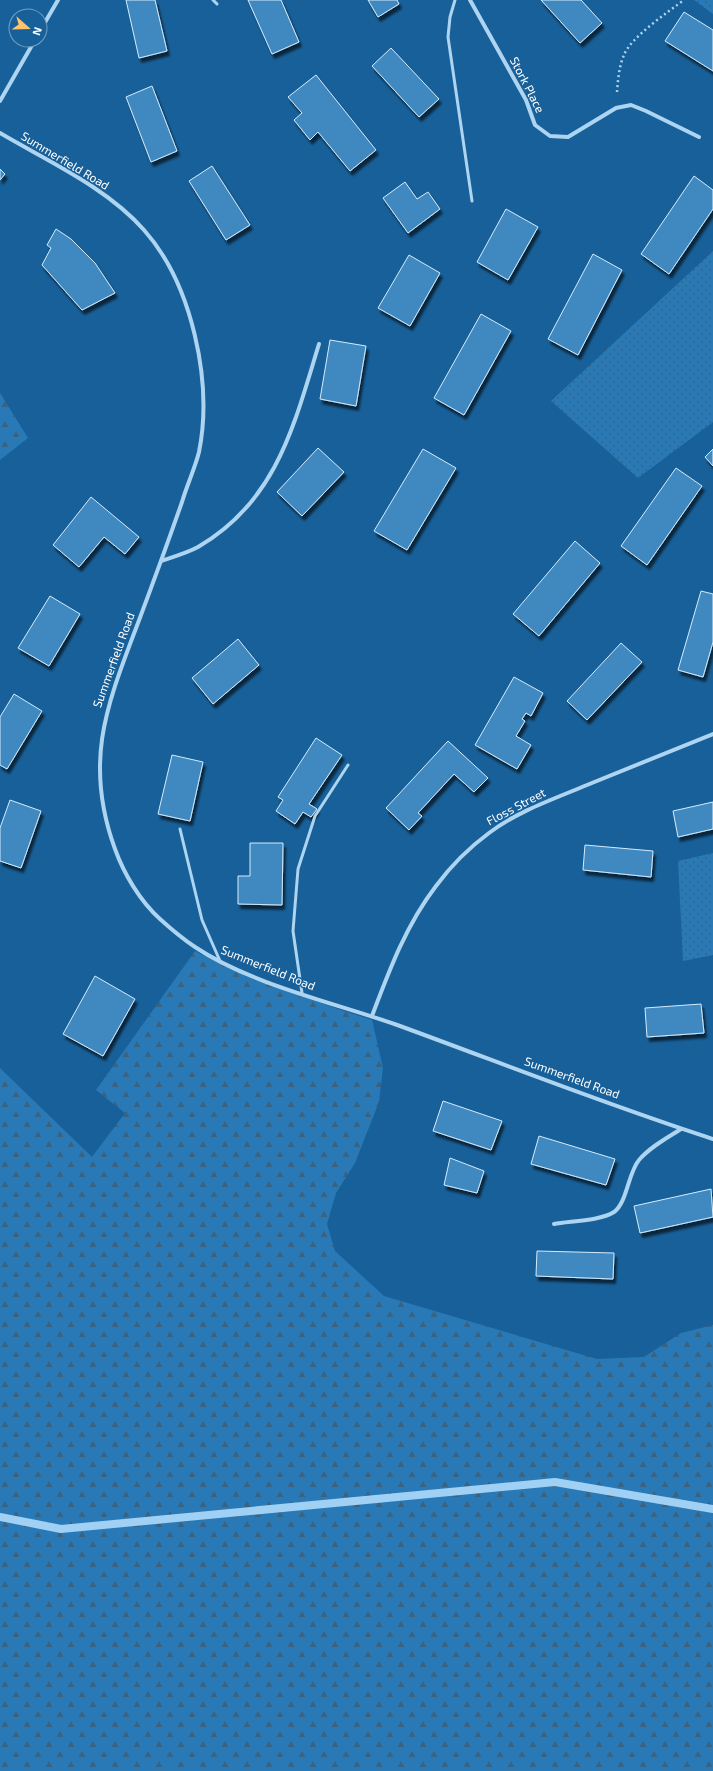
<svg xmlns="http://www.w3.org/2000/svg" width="713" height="1771" viewBox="0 0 713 1771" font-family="'Exo 2',sans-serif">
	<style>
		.grass { fill: url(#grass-dots) }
		.forest { fill: url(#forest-firs) }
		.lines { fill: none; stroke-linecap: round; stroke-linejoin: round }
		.stream { stroke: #a0d1f4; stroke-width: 8 }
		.building { fill: #4189c0; stroke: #d4ebfc; filter: url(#shadow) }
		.path { stroke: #add4f1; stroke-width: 2.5; stroke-dasharray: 2 3; stroke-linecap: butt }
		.service { stroke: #add4f1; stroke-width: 3 }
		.minor { stroke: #add4f1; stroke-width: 4 }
		.labels { text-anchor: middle; stroke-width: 3; stroke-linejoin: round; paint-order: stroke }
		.street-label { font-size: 12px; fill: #fff; stroke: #186099 }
	</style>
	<defs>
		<pattern id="grass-dots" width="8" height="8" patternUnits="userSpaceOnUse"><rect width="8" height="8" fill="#2879b6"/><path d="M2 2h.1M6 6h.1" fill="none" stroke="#3a6281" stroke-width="1.8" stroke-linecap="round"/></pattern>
		<pattern id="forest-firs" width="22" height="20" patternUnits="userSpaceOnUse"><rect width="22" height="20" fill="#2879b6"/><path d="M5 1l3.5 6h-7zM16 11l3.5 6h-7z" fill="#3a6281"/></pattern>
		<filter id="shadow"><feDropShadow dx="2.5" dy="4.5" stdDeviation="1" flood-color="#0009"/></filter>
	</defs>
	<rect width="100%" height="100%" fill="#186099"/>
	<path class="grass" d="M 694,0 L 713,0 L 713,14 Z
		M 713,251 L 713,422 L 638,478 L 551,401 Z
		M 713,853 L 713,955 L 683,961 L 678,861 Z"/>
	<path class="forest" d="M 0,393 L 28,438 L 0,460 Z
		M 195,951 C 252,980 311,1000 372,1020 L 383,1068 L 379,1102 L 355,1163 L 336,1193 L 327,1224 L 335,1251 L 384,1296 L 597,1359 L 644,1357 L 681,1333 L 713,1325 L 713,1771 L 0,1771 L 0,1068 L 92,1157 L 125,1113 L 96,1090 Z"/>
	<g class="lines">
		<path class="stream" d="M 0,1517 L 61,1529 L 555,1482 L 713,1509"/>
	</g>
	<path class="building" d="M 126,0 L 155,0 L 167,51 L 139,58 Z
		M 248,0 L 281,0 L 299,42 L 272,54 Z
		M 368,0 L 397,0 L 399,4 L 378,17 Z
		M 541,0 L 581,0 L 602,23 L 580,43 Z
		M 684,12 L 713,30 L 713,71 L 665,41 Z
		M 391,48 L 439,99 L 419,117 L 372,66 Z
		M 316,75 L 376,150 L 350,171 L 318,132 L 310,140 L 294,120 L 302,113 L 288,97 Z
		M 152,86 L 177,151 L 151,162 L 126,97 Z
		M 212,166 L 250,225 L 226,240 L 189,181 Z
		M 0,169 L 5,174 L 0,180 Z
		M 694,176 L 713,190 L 713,209 L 669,274 L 641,254 Z
		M 405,182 L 417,199 L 428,192 L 440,209 L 408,233 L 383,198 Z
		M 506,209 L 538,227 L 508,280 L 477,262 Z
		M 56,229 L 71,239 L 95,263 L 115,293 L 82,310 L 42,265 L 51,248 L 47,245 Z
		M 593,254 L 622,270 L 578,355 L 548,339 Z
		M 409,255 L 440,273 L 410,326 L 378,308 Z
		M 481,314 L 511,331 L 464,415 L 434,398 Z
		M 330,340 L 366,346 L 356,406 L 320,399 Z
		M 318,448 L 344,472 L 302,516 L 277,492 Z
		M 423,449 L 456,468 L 407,550 L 374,531 Z
		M 713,449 L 713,466 L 705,457 Z
		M 676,468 L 702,486 L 647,565 L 621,546 Z
		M 91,497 L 139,537 L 125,554 L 104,537 L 79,567 L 53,545 Z
		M 575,541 L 600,563 L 539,636 L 513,614 Z
		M 701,591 L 713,594 L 713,642 L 703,677 L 678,670 Z
		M 50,596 L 80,614 L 49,666 L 18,648 Z
		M 238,639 L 259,665 L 213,704 L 192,678 Z
		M 621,643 L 642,662 L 587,720 L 567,701 Z
		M 514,677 L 543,693 L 531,716 L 526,713 L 522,719 L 525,721 L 516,736 L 531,745 L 517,769 L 475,745 Z
		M 14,694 L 42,711 L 7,769 L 0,765 L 0,717 Z
		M 316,738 L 342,755 L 309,804 L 317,809 L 311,817 L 303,812 L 295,824 L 276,811 L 283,800 L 278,797 Z
		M 448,741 L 488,778 L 474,792 L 454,774 L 418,813 L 422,816 L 409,830 L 386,808 Z
		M 172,755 L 203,762 L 190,821 L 158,814 Z
		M 10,800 L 41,811 L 21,868 L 0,861 L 0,828 Z
		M 713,802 L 713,829 L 678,837 L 673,811 Z
		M 250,843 L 283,843 L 282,905 L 238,904 L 238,876 L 250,876 Z
		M 585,845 L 653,851 L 651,877 L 583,870 Z
		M 95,976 L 135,999 L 103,1056 L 63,1034 Z
		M 701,1004 L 704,1033 L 647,1037 L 645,1008 Z
		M 443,1101 L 502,1121 L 491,1150 L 433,1131 Z
		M 539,1136 L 615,1159 L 606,1185 L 531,1164 Z
		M 450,1158 L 484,1171 L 477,1193 L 444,1185 Z
		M 711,1189 L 713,1217 L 640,1233 L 634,1206 Z
		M 537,1251 L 614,1253 L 613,1279 L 536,1276 Z"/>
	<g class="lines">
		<path class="path" d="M 617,92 C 618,80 619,66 624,55 C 631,37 668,12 684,0"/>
		<path class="service" d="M 213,0 L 217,4
			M 455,0 L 450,17 L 448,37 L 472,201
			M 180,829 L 202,920 L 220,961
			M 302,993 L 293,931 L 298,869 L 315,816 L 348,765"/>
		<path class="minor" d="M 470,0 L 526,100 L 535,125 L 550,136 L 568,137 L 616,108 L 631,105 L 646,111 L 699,137
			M 40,31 L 58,0
			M 0,101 L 35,40
			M 0,133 C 49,162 106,187 144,230 C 192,284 213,382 199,452 C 195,468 187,485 182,502 C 168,542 153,583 138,623 C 107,705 83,761 115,849 C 124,874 140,901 160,919 C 171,929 183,939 195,947 C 252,985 336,1003 400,1026 C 504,1064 607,1105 713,1139
			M 161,561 C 173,557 187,553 198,547 C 277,501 294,425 319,344
			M 372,1016 C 389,971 406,925 436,886 C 450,867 470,847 489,833 C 518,811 554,799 587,785 C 629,768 671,751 713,734
			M 554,1224 C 570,1221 600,1221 614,1212 C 627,1203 628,1173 639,1160 C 650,1147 667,1138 681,1129"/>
	</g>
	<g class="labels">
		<g class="street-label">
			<text transform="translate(527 85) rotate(63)" y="4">Stork Place</text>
			<text transform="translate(65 161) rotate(31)" y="4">Summerfield Road</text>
			<text transform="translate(114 660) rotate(-70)" y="4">Summerfield Road</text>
			<text transform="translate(516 807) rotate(-28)" y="4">Floss Street</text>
			<text transform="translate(268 968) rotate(22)" y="4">Summerfield Road</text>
			<text transform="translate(572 1078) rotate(20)" y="4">Summerfield Road</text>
		</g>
	</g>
	<g transform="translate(28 28) rotate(110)"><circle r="19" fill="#186099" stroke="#74a0c2"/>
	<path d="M0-3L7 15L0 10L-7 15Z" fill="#ffc36d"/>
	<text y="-6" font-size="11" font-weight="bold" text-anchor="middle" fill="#ffffff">N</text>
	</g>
</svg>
